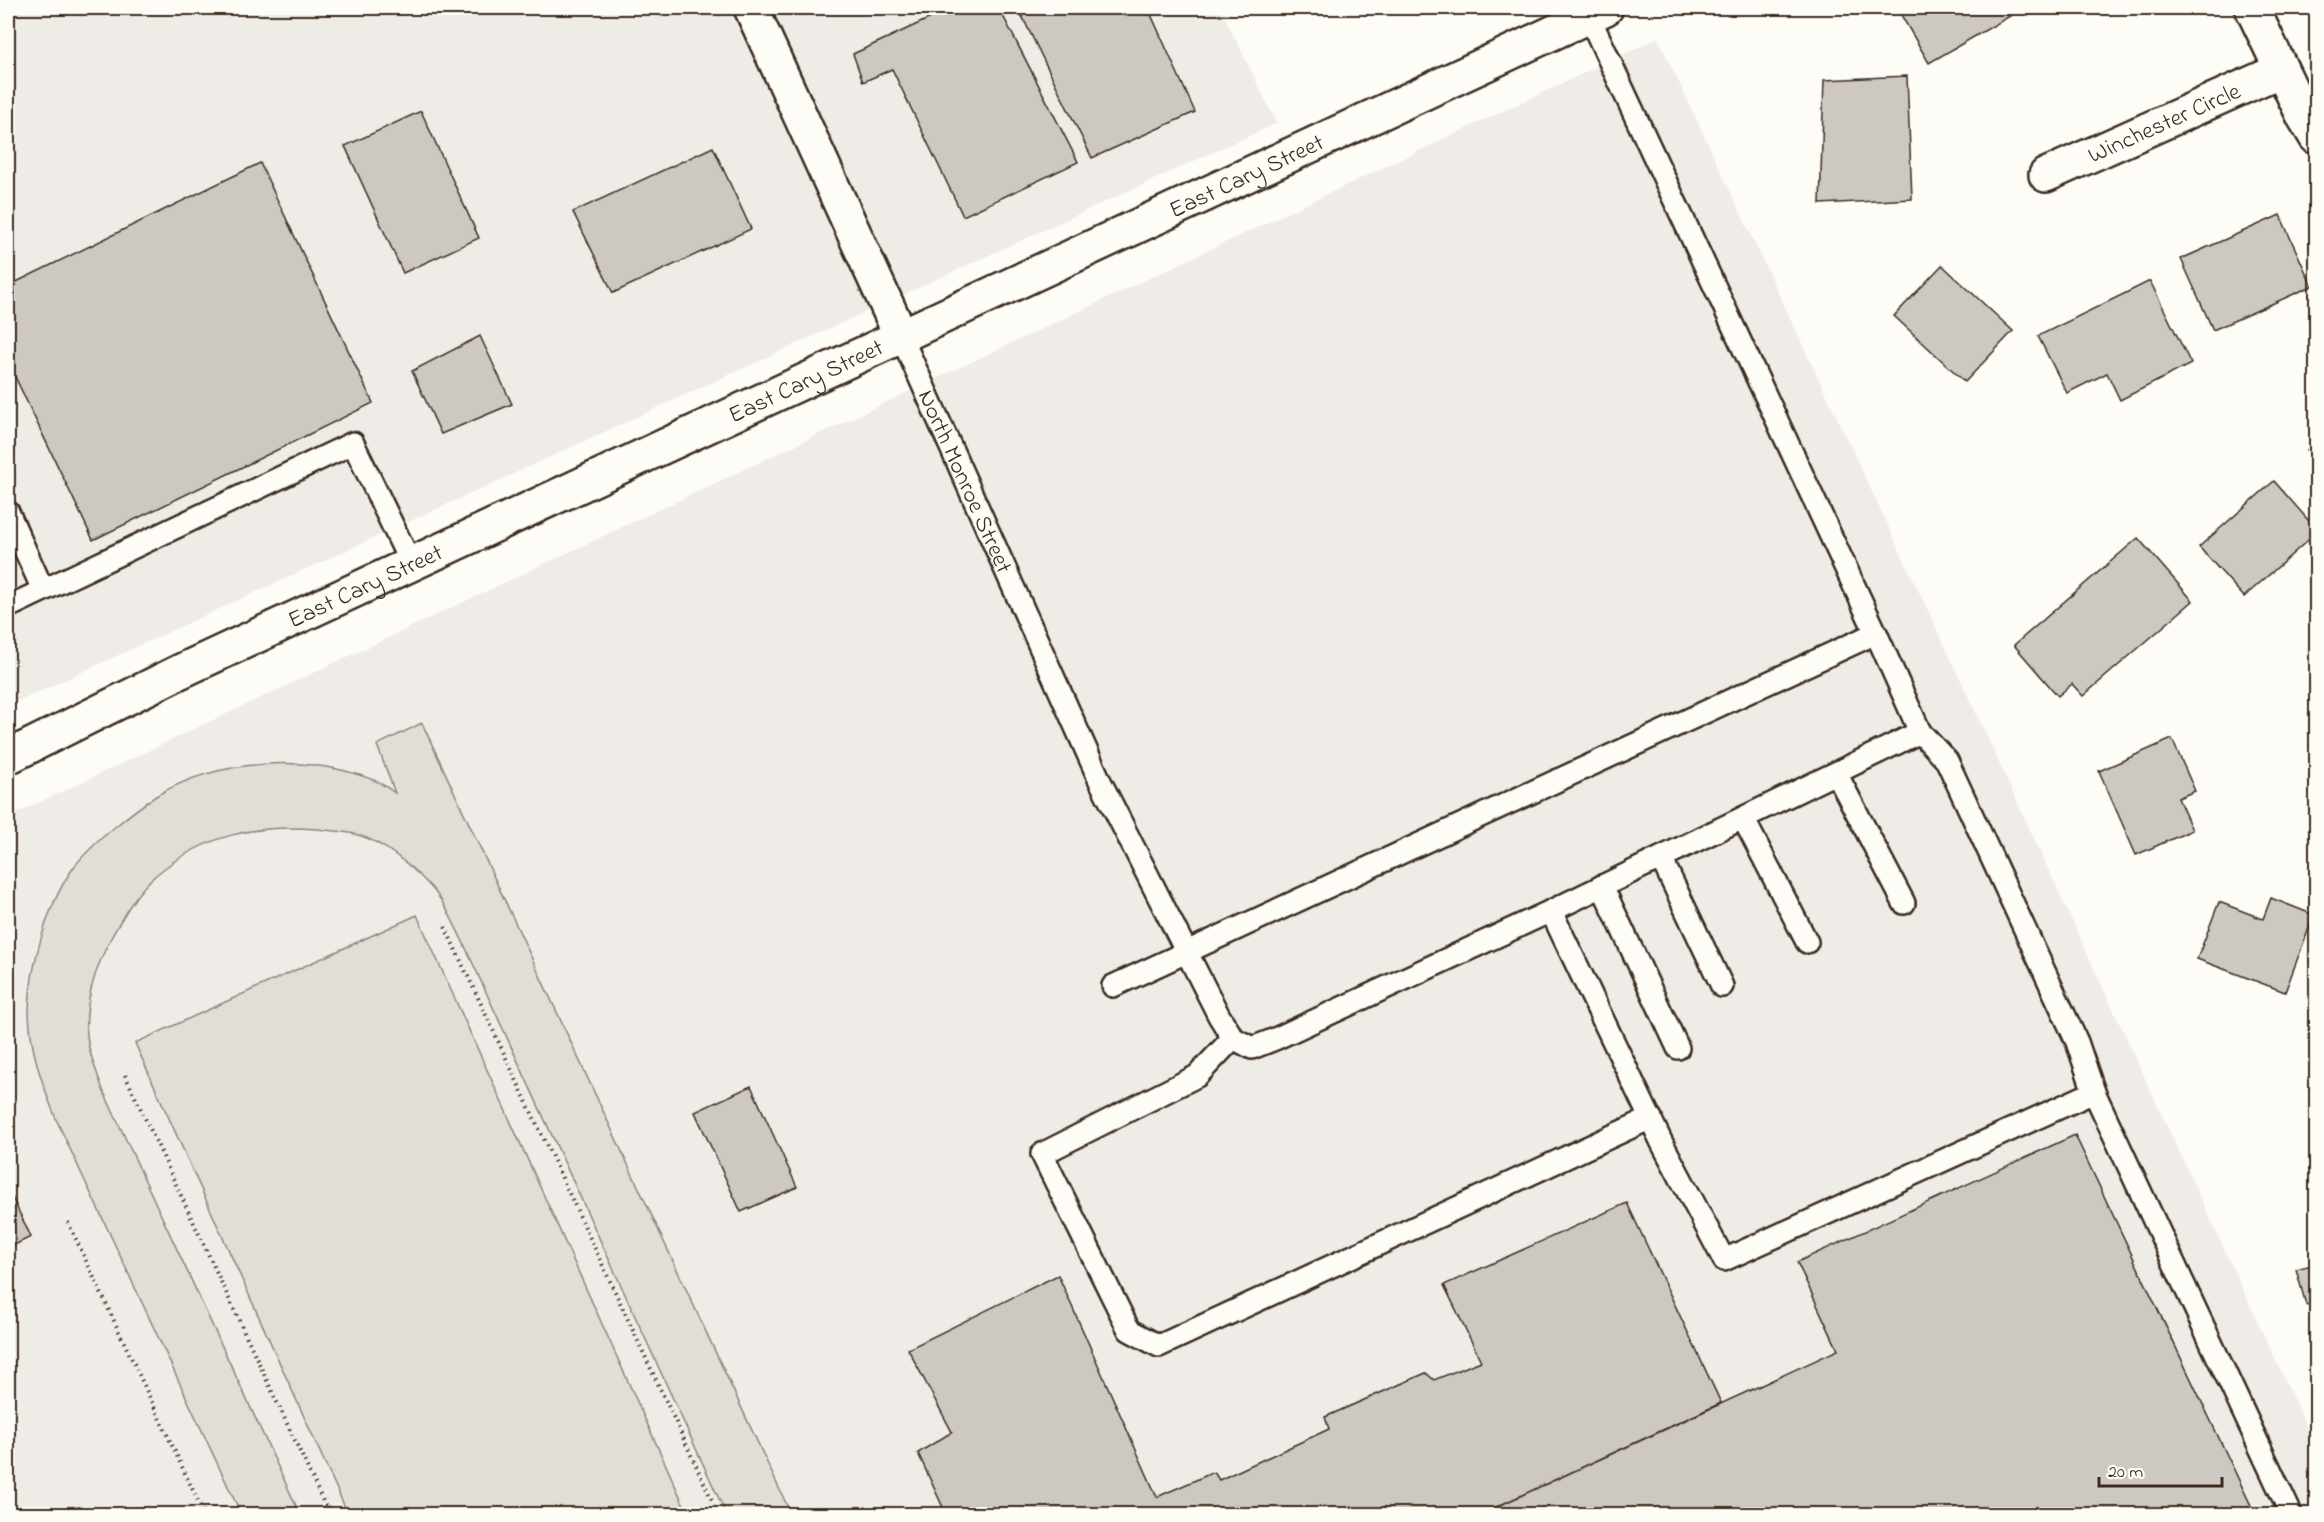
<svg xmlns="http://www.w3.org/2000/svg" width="2324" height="1522" viewBox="0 0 2324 1522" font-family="'Indie Flower',sans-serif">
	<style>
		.built { fill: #efece7 }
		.green { fill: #e1ded7; stroke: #8e847a; stroke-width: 1.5 }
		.building { fill: #cdc8c2; stroke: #3b2a1e; stroke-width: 1.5 }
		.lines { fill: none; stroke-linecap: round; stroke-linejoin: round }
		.lane-casing { stroke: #3b2a1e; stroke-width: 26 }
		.street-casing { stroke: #3b2a1e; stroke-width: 38 }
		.path { stroke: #3b2a1e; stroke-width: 4; stroke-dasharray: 1.5 4.5; stroke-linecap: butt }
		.lane { stroke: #fdfcf7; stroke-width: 21 }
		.street { stroke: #fdfcf7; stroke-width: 33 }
		.labels { text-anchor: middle; stroke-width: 6; stroke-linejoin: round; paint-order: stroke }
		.street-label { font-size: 24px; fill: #3b2a1e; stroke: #fdfcf7 }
	</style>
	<rect width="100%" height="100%" fill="#fdfcf7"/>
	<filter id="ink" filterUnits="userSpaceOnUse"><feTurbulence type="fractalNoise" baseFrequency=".0167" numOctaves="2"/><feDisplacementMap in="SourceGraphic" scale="12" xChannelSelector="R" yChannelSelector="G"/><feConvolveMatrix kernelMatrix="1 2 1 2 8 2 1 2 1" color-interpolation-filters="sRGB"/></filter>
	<g filter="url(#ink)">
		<path class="built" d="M 8,8 L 1220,8 L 1277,123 L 8,706 Z
			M 1658,38 L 1964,687 L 2316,1448 L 2316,1514 L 8,1514 L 8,817 Z"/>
		<path class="green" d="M 422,723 L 791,1514 L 726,1514 L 463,942 C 453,922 444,900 428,884 C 410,865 383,842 358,835 C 345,831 330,831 317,829 C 256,824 204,835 156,875 C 137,891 123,916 111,938 C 95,968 82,1008 88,1043 C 91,1059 98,1075 103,1090 L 300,1514 L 241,1514 L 56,1119 C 42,1083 29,1048 29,1009 C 30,966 47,907 71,871 C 83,854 100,839 116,826 C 128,816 142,805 156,796 C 218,758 309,754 376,781 C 383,784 389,789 395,793 L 377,745 Z
			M 417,915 L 688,1514 L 348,1514 L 135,1043 Z"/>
		<path class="building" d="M 952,8 L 999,8 L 1078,162 L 963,216 L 892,69 L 863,82 L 853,54 Z
			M 1018,8 L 1148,8 L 1195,112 L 1092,158 Z
			M 1897,8 L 2005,8 L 2010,16 L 1929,63 Z
			M 1907,76 L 1912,199 L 1820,204 L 1824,80 Z
			M 421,111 L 479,238 L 403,273 L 345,146 Z
			M 713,147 L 751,229 L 613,293 L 573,212 Z
			M 260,163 L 373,403 L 93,540 L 8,362 L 8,286 Z
			M 2280,215 L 2312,286 L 2213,330 L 2181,259 Z
			M 1942,265 L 2013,331 L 1965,382 L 1894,316 Z
			M 2150,281 L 2191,364 L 2120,400 L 2107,373 L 2067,393 L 2038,336 Z
			M 480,336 L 512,404 L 441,434 L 412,371 Z
			M 2316,443 L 2316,463 L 2307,450 Z
			M 2274,481 L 2316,529 L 2316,533 L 2244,597 L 2199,547 Z
			M 2138,538 L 2193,601 L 2083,696 L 2072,684 L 2058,696 L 2014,645 Z
			M 2172,739 L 2195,791 L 2178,798 L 2192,830 L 2136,855 L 2099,771 Z
			M 2271,898 L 2314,915 L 2285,992 L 2197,959 L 2219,902 L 2263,919 Z
			M 751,1086 L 797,1187 L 741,1212 L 695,1112 Z
			M 2075,1135 L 2255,1514 L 1481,1514 L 1838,1350 L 1797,1262 Z
			M 8,1189 L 31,1237 L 8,1248 Z
			M 1627,1203 L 1721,1403 L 1481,1514 L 946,1514 L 918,1453 L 952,1432 L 908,1349 L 1058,1275 L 1157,1497 L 1214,1472 L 1219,1480 L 1329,1429 L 1325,1417 L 1426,1373 L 1434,1380 L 1481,1361 L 1444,1285 Z
			M 2316,1264 L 2316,1303 L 2306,1305 L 2296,1269 Z"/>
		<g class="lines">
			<defs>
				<g id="lane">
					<path id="s1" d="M 901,336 L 1100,781 L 1219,1016 L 1233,1038 L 1252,1048 L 1275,1039 L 1551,911 L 1920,732 L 1876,633 L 1585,8"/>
					<path d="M 8,512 L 43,590"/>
					<path d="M 8,607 L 353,443 L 411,564"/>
					<path d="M 1920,732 L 1947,761 L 2077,1042 L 2094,1092"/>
					<path d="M 1836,773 L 1904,903"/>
					<path d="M 1743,818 L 1807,942"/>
					<path d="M 1661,858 L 1722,986"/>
					<path d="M 1602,886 L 1678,1048"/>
					<path d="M 1551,911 L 1662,1143 L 1724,1260 L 2094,1092 L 2291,1514"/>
					<path d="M 1113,986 L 1876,633"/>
					<path d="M 1233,1038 L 1197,1076 L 1042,1154 L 1129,1330 L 1159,1346 L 1651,1118"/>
				</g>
				<g id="street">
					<path d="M 751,8 L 901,336"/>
					<path d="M 2252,8 L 2304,117 L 2316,137"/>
					<path id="s2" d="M 2046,175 L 2281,70"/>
					<path id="s3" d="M 8,757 L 179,672 L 1606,8"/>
				</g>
			</defs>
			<use href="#lane" class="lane-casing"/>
			<use href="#street" class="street-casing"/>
			<path class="path" d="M 445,927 L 713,1502
				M 125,1075 L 329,1514
				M 68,1222 L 204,1514"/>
			<use href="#lane" class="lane"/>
			<use href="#street" class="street"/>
		</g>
	</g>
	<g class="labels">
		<g class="street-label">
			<text dy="8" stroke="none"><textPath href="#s2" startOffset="129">Winchester Circle</textPath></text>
			<text dy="8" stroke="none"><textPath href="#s3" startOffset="1368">East Cary Street</textPath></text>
			<text dy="8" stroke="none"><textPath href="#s3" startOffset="882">East Cary Street</textPath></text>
			<text dy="8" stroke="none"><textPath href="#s1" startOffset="159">North Monroe Street</textPath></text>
			<text dy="8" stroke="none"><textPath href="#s3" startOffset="396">East Cary Street</textPath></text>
		</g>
	</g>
	<rect width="2324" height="1522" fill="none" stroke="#fdfcf7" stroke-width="30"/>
	<rect x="15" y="15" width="2294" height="1492" fill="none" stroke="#3b2a1e" stroke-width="2" filter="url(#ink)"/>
	<path d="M2099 1477v9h123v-9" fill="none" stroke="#3b2a1e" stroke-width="3"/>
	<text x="2108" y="1477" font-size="18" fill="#3b2a1e" stroke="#fdfcf7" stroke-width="4.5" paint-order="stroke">20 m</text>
</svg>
